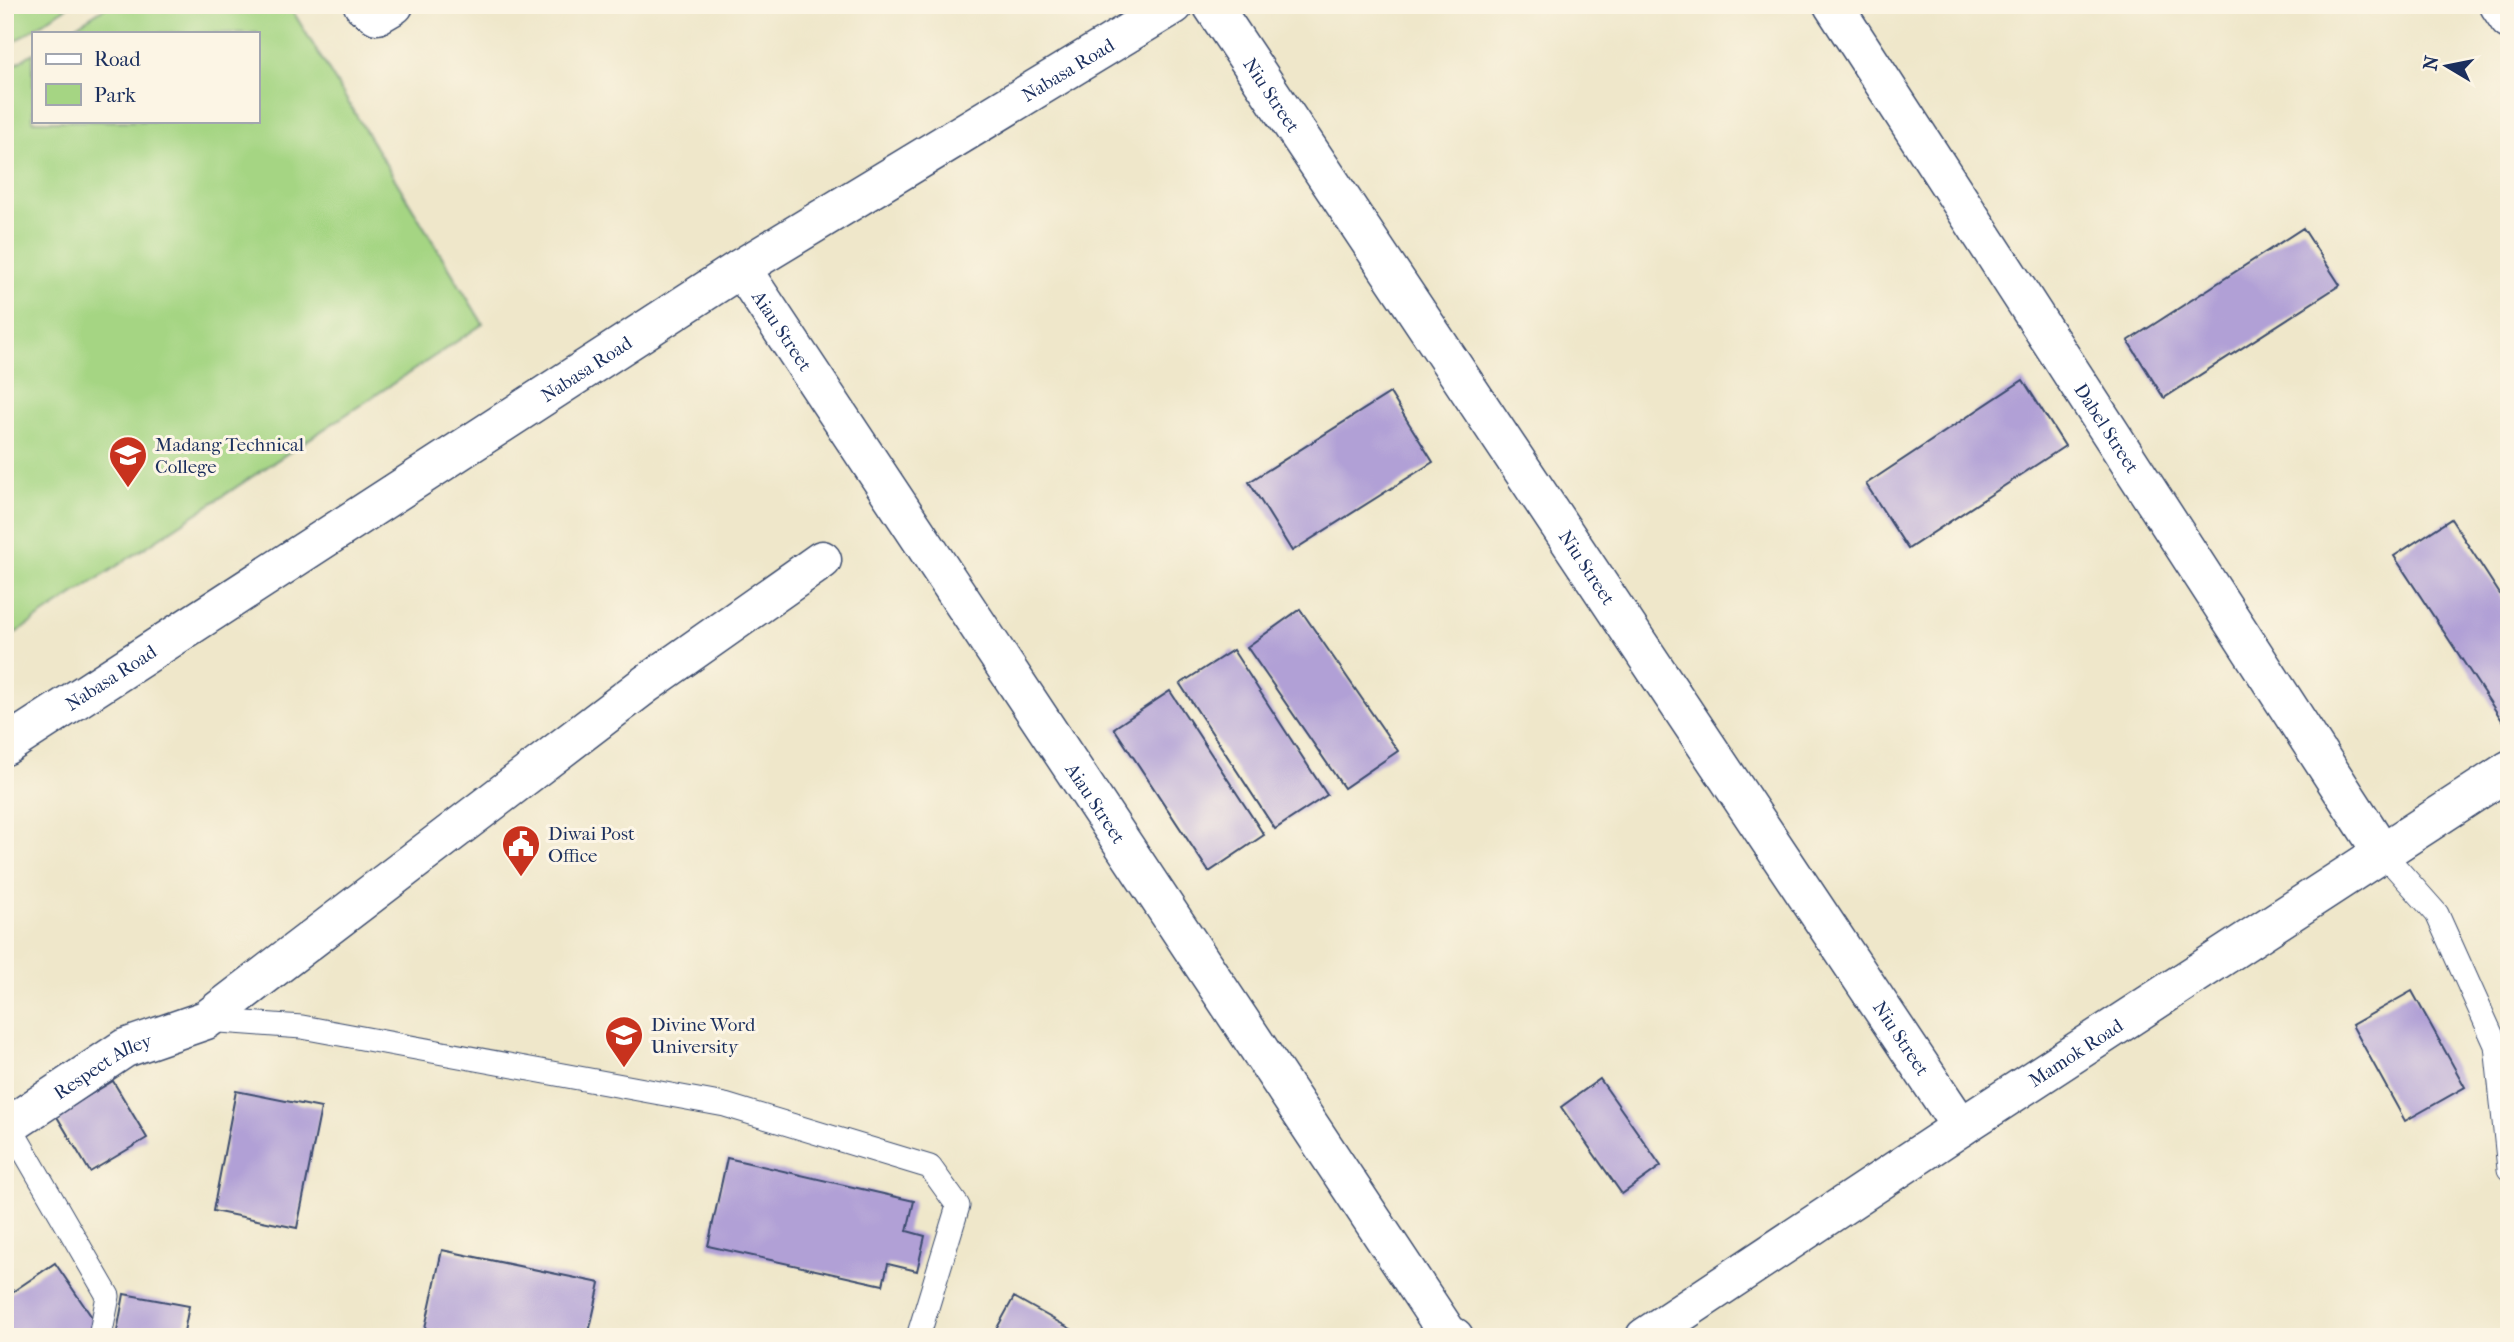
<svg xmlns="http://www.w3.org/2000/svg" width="2514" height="1342" viewBox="0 0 2514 1342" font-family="'IM FELL French Canon',serif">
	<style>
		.green { fill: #a5d583; stroke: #608270; stroke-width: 2 }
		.building { fill: #b1a0d6 }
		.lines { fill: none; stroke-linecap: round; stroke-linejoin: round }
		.lane-casing { stroke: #3b4b6e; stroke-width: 25 }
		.street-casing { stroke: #3b4b6e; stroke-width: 41 }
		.lane { stroke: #fff; stroke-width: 23 }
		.street { stroke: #fff; stroke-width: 38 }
		.labels { text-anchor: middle; stroke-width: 6; stroke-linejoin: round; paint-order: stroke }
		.street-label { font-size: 19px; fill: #1b2f5e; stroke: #fcf5e5 }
		.poi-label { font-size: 19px; fill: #1b2f5e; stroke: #fcf5e5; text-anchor: start }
	</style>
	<rect width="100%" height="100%" fill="#fcf5e5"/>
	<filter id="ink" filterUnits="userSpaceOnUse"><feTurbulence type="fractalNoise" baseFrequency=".0143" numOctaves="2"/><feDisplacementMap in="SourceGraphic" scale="14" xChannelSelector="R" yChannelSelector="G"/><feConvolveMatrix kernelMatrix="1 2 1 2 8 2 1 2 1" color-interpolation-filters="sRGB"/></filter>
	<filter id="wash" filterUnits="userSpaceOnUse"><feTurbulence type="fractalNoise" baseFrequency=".00686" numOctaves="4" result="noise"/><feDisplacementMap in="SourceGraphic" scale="28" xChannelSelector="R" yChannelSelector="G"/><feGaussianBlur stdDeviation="1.57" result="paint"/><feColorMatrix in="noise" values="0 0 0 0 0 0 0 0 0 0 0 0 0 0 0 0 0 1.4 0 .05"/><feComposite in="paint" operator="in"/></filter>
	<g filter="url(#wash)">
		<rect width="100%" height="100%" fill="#efe7ca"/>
		<path class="green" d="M 5,5 L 70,5 L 5,48 Z
			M 109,5 L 289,5 L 483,324 L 5,640 L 5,71 L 33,53 L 33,121 L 257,121 L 257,33 L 65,33 Z"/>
		<g id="blocks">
			<path class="building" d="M 2303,228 L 2340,285 L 2164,398 L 2128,341 Z
				M 2023,380 L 2065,446 L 1908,549 L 1866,484 Z
				M 1390,393 L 1433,462 L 1292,551 L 1249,482 Z
				M 2451,519 L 2509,608 L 2509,731 L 2394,556 Z
				M 1300,609 L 1398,751 L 1344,788 L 1247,647 Z
				M 1233,650 L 1327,795 L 1275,829 L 1180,684 Z
				M 1170,691 L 1264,835 L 1209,872 L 1114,728 Z
				M 2412,991 L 2465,1087 L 2405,1121 L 2352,1025 Z
				M 1600,1079 L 1661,1166 L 1622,1194 L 1561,1107 Z
				M 113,1081 L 147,1138 L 90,1172 L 56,1115 Z
				M 236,1091 L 321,1108 L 297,1228 L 213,1211 Z
				M 727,1158 L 914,1201 L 907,1231 L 925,1236 L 917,1271 L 888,1264 L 883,1285 L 708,1246 Z
				M 442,1250 L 600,1283 L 588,1337 L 423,1337 Z
				M 55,1263 L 100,1329 L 89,1337 L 5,1337 L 5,1297 Z
				M 124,1294 L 189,1306 L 183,1337 L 116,1337 Z
				M 1014,1297 L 1085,1337 L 992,1337 Z"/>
		</g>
	</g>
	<g filter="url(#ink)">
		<use href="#blocks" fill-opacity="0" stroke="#3b4b6e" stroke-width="2"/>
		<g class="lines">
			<defs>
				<path id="lane" d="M 2382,852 L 2437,914 L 2496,1045 L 2509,1169
					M 206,1020 L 302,1027 L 725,1105 L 930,1167 L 958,1206 L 918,1337
					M 9,1125 L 108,1296 L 100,1337"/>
				<g id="street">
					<path d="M 363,5 L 377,15 L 394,5"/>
					<path id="s1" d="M 1212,5 L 1961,1127"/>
					<path id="s2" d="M 1833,5 L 2382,852"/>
					<path d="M 2499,5 L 2509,20"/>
					<path id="s3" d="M 741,268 L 1448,1334 L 1454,1337"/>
					<path id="s4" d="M 5,746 L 741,268 L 1174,5"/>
					<path id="s5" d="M 5,1128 L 125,1048 L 206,1020 L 646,684 L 822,560"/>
					<path id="s6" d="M 1645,1337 L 1961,1127 L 2509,770"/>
				</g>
			</defs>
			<use href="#lane" class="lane-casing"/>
			<use href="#street" class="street-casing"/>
			<use href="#lane" class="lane"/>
			<use href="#street" class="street"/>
		</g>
	</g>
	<defs>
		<symbol id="university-pin" viewBox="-11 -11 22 30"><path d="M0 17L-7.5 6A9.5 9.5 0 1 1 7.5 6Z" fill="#c8321e" stroke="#fcf5e5"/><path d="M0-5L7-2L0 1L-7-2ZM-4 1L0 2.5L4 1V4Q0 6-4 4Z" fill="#fff"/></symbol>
		<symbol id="civic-pin" viewBox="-11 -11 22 30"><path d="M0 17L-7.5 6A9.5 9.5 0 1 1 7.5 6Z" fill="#c8321e" stroke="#fcf5e5"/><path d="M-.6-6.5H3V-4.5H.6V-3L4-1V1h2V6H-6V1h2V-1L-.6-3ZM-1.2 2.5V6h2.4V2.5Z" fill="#fff"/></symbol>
	</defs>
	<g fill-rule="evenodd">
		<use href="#university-pin" x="106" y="433" width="44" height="60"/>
		<use href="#civic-pin" x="499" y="822" width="44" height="60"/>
		<use href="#university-pin" x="602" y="1013" width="44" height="60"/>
	</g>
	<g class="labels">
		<g class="street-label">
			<text dy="7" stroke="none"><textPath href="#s4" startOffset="1260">Nabasa Road</textPath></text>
			<text dy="7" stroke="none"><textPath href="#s1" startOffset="108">Niu Street</textPath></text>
			<text dy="7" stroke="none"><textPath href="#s3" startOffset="75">Aiau Street</textPath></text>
			<text dy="7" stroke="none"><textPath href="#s4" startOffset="693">Nabasa Road</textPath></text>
			<text dy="7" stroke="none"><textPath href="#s2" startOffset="504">Dabel Street</textPath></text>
			<text dy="7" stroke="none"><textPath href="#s1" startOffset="676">Niu Street</textPath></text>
			<text dy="7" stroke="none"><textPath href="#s4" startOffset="126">Nabasa Road</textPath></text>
			<text dy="7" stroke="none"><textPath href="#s3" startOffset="642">Aiau Street</textPath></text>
			<text dy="7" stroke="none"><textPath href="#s1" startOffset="1242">Niu Street</textPath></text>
			<text dy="7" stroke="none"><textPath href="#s6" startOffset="516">Mamok Road</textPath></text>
			<text dy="7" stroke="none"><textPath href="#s5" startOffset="116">Respect Alley</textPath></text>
		</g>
		<g class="poi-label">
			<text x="155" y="451">Madang Technical<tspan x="155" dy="22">College</tspan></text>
			<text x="548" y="840">Diwai Post<tspan x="548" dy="22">Office</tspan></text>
			<text x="651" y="1031">Divine Word<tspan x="651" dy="22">University</tspan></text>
		</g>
	</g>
	<rect width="2514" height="1342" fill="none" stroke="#fcf5e5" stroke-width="28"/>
	<rect x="32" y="32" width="228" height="91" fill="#fcf5e5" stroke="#a2a6af" stroke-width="2"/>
	<rect x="46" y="54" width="35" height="10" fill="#ffffff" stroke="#a2a6af" stroke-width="2"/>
	<text x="94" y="66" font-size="21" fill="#1b2f5e">Road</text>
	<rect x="46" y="84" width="35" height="21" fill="#a5d583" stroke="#a2a6af" stroke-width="2"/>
	<text x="94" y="102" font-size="21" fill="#1b2f5e">Park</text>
	<g transform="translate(2447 66) rotate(280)" stroke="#fcf5e5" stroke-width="5" paint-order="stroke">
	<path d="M0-5L12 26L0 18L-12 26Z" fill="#1b2f5e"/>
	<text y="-10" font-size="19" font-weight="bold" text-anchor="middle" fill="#1b2f5e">N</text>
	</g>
</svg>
